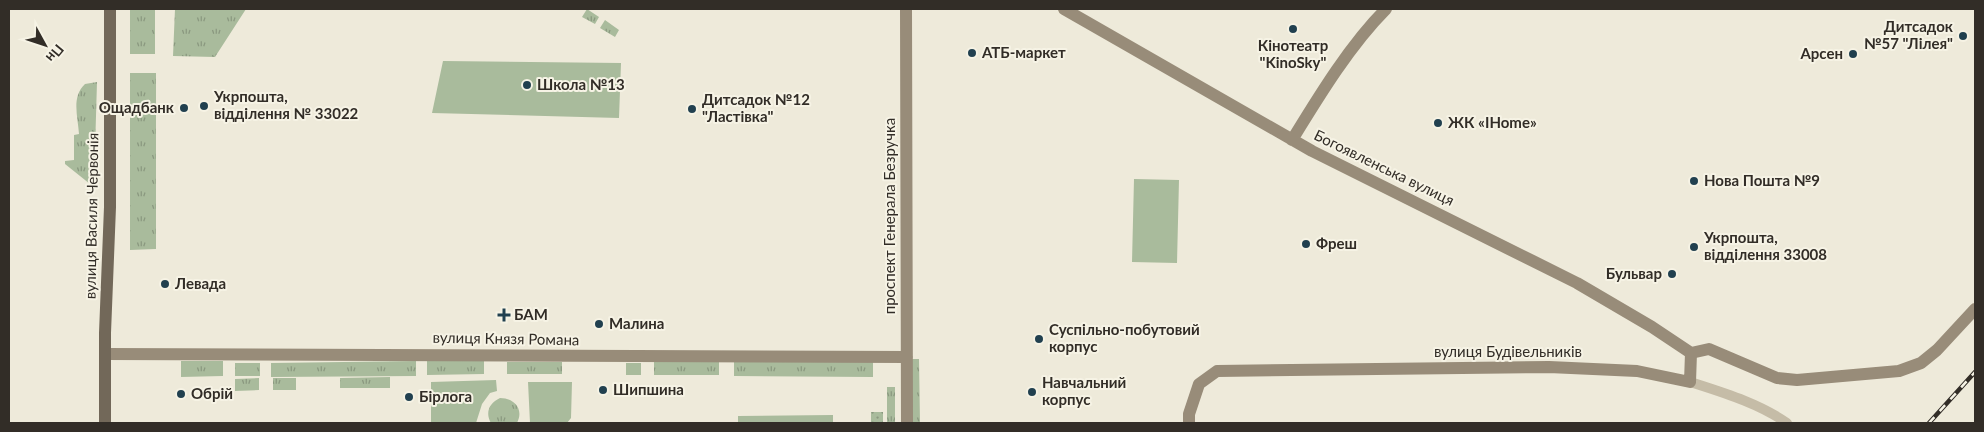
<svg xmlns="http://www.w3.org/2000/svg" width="1984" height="432" viewBox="0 0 1984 432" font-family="Lato,sans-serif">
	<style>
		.grass { fill: url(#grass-tufts) }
		.park { fill: #a9bb9c }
		.garden { fill: url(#garden-dots) }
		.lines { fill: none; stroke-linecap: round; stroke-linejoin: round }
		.street { stroke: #c5bca7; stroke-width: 10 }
		.secondary { stroke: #988c79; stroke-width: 12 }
		.primary { stroke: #726859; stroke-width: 12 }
		.rail-casing { stroke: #322d27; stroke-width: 4.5 }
		.rail { stroke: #f6f3e5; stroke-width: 2.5; stroke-dasharray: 8; stroke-linecap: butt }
		.poi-dot { fill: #21404f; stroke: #f6f3e5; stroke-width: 2 }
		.labels { text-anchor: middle; stroke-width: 4; stroke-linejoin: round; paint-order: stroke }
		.poi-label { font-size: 15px; font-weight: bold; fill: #322d27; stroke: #f6f3e5; text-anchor: start }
		.street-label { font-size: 15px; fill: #322d27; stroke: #f6f3e5 }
	</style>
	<defs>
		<pattern id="grass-tufts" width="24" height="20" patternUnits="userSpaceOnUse" patternTransform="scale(1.25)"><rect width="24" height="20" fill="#a9bb9c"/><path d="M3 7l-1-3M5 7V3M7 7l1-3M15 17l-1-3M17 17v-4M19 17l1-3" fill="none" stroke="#8a987f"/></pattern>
		<pattern id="garden-dots" width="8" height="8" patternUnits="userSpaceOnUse" patternTransform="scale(1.25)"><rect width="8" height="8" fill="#a9bb9c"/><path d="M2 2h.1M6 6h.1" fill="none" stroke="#8a987f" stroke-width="1.8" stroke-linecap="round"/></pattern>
	</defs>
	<rect width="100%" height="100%" fill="#eeeada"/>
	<path class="grass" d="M 130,9 L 155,9 L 155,54 L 130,54 Z
		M 175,9 L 246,9 L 215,57 L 173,56 Z
		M 587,9 L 599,17 L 595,24 L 582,17 Z
		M 605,20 L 619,30 L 615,37 L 600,28 Z
		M 130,73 L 156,73 L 156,249 L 130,250 Z
		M 97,82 L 94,184 L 90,184 L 65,164 L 65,161 L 74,160 L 74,135 L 79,134 C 78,117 71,97 85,84 Z
		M 912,359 L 919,359 L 920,423 L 912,423 Z
		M 484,360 L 484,374 L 427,375 L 427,361 Z
		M 181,361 L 223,361 L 223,376 L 181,377 Z
		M 416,361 L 416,376 L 271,377 L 271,363 Z
		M 734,361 L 873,362 L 873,377 L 734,376 Z
		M 507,362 L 562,362 L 562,374 L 507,374 Z
		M 654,362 L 719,362 L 719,375 L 654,375 Z
		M 235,363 L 260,363 L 260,376 L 235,376 Z
		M 626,363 L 641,363 L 641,375 L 626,375 Z
		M 390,377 L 390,388 L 340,388 L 340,378 Z
		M 259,378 L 259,390 L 235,391 L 235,379 Z
		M 273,378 L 296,378 L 296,390 L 273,390 Z
		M 887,387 L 895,387 L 895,423 L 887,423 Z
		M 500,398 C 515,398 524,410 517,423 L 491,423 C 485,413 489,403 500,398 Z"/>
	<path class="park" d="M 443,61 L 621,63 L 619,118 L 432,113 Z
		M 1134,179 L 1179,180 L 1177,263 L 1132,262 Z
		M 496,380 L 497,391 L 490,393 L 482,404 L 476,423 L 431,423 L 431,382 Z
		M 528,382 L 572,382 L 571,418 L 567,423 L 530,423 Z
		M 833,415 L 833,423 L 738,423 L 738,416 Z"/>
	<path class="garden" d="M 871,412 L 883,412 L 883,423 L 871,423 Z"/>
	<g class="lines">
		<path class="street" d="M 1690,382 C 1724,393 1758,403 1787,423"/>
		<path class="secondary" d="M 906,9 L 907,423
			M 1064,9 L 1312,151 L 1577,283 L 1652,327 L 1691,353
			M 1292,140 C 1319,96 1350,45 1386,9
			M 1691,353 L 1709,349 L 1777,378 L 1797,380 L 1899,371 L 1921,363 L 1937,350 L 1975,309
			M 105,354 L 907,357
			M 1189,423 L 1189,414 L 1199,384 L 1217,371 L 1549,367 L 1637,371 L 1690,382 L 1691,353"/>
		<path class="primary" d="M 105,423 L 105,333 L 110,207 L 110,9"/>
		<defs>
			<path id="rail" d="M 1929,423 L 1975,372"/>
		</defs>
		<use href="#rail" class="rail-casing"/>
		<use href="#rail" class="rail"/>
	</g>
	<g class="poi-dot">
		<circle cx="1293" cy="29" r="5"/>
		<circle cx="1963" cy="36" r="5"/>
		<circle cx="972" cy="53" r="5"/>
		<circle cx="1853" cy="54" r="5"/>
		<circle cx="527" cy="85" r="5"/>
		<circle cx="204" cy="106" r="5"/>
		<circle cx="184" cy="108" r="5"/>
		<circle cx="692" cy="109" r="5"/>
		<circle cx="1438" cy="123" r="5"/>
		<circle cx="1694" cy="181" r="5"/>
		<circle cx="1306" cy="244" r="5"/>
		<circle cx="1694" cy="247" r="5"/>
		<circle cx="1672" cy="274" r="5"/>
		<circle cx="165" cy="284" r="5"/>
		<path d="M501.5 307.5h5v5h5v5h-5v5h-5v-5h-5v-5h5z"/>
		<circle cx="599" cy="324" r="5"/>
		<circle cx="1039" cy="339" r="5"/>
		<circle cx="603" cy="390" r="5"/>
		<circle cx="1032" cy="392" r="5"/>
		<circle cx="181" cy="394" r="5"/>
		<circle cx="409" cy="397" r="5"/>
	</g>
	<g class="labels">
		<g class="poi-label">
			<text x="1953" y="32" text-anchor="end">Дитсадок<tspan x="1953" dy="17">№57 "Лілея"</tspan></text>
			<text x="1293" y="51" text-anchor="middle">Кінотеатр<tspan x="1293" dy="17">"KinoSky"</tspan></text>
			<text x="982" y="58">АТБ-маркет</text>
			<text x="1843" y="59" text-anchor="end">Арсен</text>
			<text x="537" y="90">Школа №13</text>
			<text x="214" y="102">Укрпошта,<tspan x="214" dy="17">відділення № 33022</tspan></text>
			<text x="702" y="105">Дитсадок №12<tspan x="702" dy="17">"Ластівка"</tspan></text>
			<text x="174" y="113" text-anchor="end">Ощадбанк</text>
			<text x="1448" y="128">ЖК «IHome»</text>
			<text x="1704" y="186">Нова Пошта №9</text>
			<text x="1704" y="243">Укрпошта,<tspan x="1704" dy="17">відділення 33008</tspan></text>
			<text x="1316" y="249">Фреш</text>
			<text x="1662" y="279" text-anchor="end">Бульвар</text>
			<text x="175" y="289">Левада</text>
			<text x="514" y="320">БАМ</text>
			<text x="609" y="329">Малина</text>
			<text x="1049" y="335">Суспільно-побутовий<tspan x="1049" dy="17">корпус</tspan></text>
			<text x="1042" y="388">Навчальний<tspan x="1042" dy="17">корпус</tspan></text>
			<text x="613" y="395">Шипшина</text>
			<text x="191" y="399">Обрій</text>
			<text x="419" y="402">Бірлога</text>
		</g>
		<g class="street-label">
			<text transform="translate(1384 168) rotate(26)" y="5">Богоявленська вулиця</text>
			<text transform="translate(92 216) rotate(-89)" y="5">вулиця Василя Червонія</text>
			<text transform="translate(890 216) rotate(-90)" y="5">проспект Генерала Безручка</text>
			<text transform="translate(506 339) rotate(1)" y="5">вулиця Князя Романа</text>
			<text x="1508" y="357">вулиця Будівельників</text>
		</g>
	</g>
	<rect width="1984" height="432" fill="none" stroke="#322d27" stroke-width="20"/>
	<g transform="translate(45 45) rotate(130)" stroke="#f6f3e5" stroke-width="4" paint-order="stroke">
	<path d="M0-4L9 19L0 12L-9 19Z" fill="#322d27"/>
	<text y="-8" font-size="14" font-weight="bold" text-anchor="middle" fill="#322d27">Пн</text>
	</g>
</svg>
